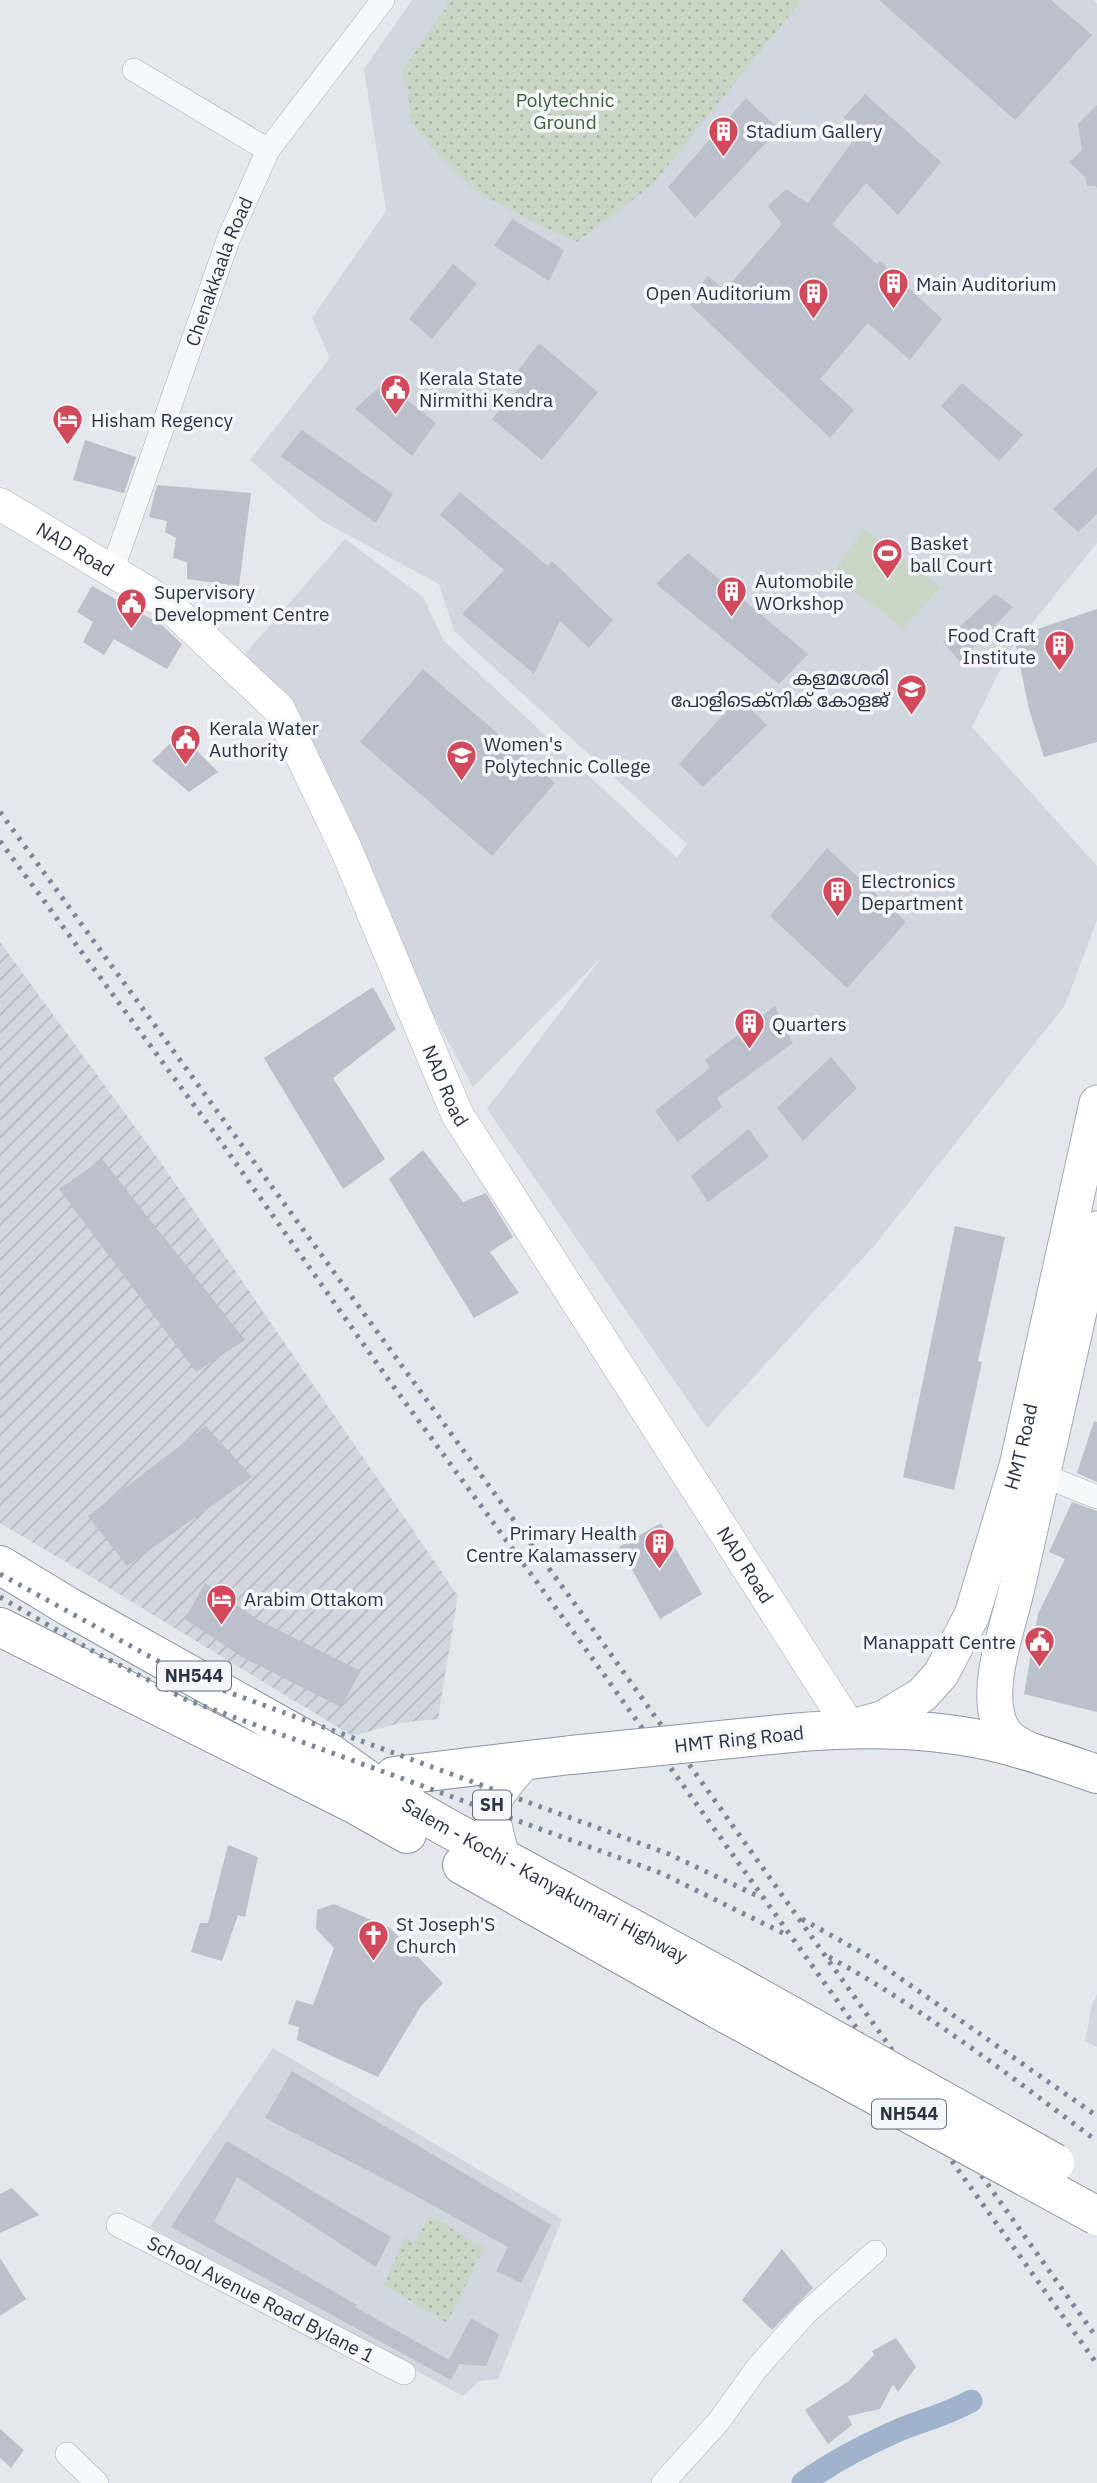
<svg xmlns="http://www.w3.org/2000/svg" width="1097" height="2483" viewBox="0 0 1097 2483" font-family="'IBM Plex Sans','Noto Sans Malayalam',sans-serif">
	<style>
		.built { fill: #d2d6de }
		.industrial { fill: url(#industrial-furrows) }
		.park { fill: url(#park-dots) }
		.pitch { fill: #c9d6c5 }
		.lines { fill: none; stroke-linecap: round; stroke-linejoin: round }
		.canal { stroke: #9fb4cc; stroke-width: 23 }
		.building { fill: #bbc0ca }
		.street-casing { stroke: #a9aeb7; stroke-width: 24 }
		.secondary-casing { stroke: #a9aeb7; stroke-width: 33 }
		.primary-casing { stroke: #a3abb8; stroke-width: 37 }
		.highway-casing { stroke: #8b94a3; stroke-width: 40 }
		.street { stroke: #f7f8fa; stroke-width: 23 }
		.secondary { stroke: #fff; stroke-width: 32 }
		.primary { stroke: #fff; stroke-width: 35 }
		.highway { stroke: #fff; stroke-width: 38 }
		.rail { stroke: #7d8696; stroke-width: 5; stroke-dasharray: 3.5 7; stroke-linecap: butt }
		.highway-bridge-casing { stroke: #8b94a3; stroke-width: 40; stroke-linecap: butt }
		.highway-bridge { stroke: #fff; stroke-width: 38 }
		.labels { text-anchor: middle; stroke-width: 7; stroke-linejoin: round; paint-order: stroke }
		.shield { fill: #f4f6f9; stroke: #676e7b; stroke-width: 2 }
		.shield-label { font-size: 18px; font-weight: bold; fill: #2b3445 }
		.park-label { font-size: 19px; fill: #3f6138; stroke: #f4f6f9 }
		.poi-label { font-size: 19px; fill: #2b3445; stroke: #f4f6f9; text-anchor: start }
		.street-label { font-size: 19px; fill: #2b3445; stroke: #f4f6f9 }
	</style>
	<defs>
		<pattern id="industrial-furrows" width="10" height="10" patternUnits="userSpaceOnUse" patternTransform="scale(1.75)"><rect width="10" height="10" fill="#d2d6de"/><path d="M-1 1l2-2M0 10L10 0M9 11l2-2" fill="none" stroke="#b4b8c0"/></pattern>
		<pattern id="park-dots" width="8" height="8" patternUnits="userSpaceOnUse" patternTransform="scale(1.75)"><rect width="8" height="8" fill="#c9d6c5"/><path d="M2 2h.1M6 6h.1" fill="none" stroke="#adb8ab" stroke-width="1.8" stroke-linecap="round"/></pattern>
	</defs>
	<rect width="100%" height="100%" fill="#e4e7ec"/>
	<path class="built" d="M 412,0 L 1093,0 L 1097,4 L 1097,543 L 1009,652 L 972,727 L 1097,866 L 1097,920 L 1065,1005 L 874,1246 L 707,1428 L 487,1109 L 601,958 L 473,1087 L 411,974 L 291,707 L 245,654 L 345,539 L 423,597 L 444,641 L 677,858 L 687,844 L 455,632 L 439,584 L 322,521 L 250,460 L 330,358 L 312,318 L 386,211 L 364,69 Z
		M 1097,1994 L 1097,2047 L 1085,2041 L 1092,2004 Z
		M 273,2048 L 562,2219 L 498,2379 L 479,2381 L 463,2396 L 150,2227 Z"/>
	<path class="industrial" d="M 0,942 L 162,1164 L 458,1596 L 438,1719 L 400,1723 L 352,1736 L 83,1572 L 0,1523 Z"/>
	<path class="park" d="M 451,0 L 802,0 L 651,186 L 577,242 L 539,225 L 476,191 L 438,155 L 411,122 L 408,88 L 401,73 Z
		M 430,2215 L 484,2248 L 447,2323 L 384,2285 L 405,2237 L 414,2244 Z"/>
	<path class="pitch" d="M 864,529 L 941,587 L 903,628 L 833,574 Z"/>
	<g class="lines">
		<path class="canal" d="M 803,2483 C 833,2461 865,2445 899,2430 C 924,2420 948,2414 971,2401"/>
	</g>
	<path class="building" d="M 879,0 L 1051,0 L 1092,35 L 1015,120 Z
		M 865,94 L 941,162 L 898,215 L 866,183 L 832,224 L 877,264 L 880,261 L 942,319 L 910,360 L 868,323 L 820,379 L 854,410 L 830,438 L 687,302 L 708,276 L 725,290 L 782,224 L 768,206 L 786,189 L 808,203 L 857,135 L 844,117 Z
		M 746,98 L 779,129 L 695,218 L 668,187 Z
		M 1097,105 L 1097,188 L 1095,186 L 1087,186 L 1085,177 L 1069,162 L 1082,150 L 1078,124 Z
		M 512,219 L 564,250 L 549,281 L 494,246 Z
		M 453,264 L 477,284 L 432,339 L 409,319 Z
		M 539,343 L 598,392 L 542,460 L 492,419 L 527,379 L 518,371 Z
		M 385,382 L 436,423 L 412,456 L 355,409 Z
		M 962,383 L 1023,435 L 999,461 L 941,406 Z
		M 302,430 L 393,494 L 376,523 L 280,456 Z
		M 85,440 L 136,457 L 124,493 L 73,480 Z
		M 1097,467 L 1097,514 L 1078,532 L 1053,509 Z
		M 157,485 L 251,493 L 239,586 L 187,579 L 187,562 L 173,558 L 176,538 L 165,532 L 167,521 L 149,517 Z
		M 460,492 L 548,566 L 552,561 L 613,620 L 589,648 L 560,621 L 534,674 L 462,614 L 504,570 L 440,515 Z
		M 688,553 L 808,654 L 779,684 L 656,584 Z
		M 92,586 L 162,625 L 182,644 L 167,669 L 114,639 L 104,655 L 83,642 L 93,622 L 77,612 Z
		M 995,594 L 1013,607 L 960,662 L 943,642 Z
		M 1097,609 L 1097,742 L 1044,757 L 1029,709 L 1014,637 Z
		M 423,669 L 555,783 L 492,856 L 360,742 Z
		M 739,697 L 767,725 L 703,787 L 679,764 Z
		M 180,734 L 218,772 L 189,792 L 152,761 Z
		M 827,848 L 906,922 L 847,988 L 770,916 Z
		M 373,987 L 396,1029 L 333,1078 L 385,1159 L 343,1189 L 264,1058 Z
		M 775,1006 L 793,1043 L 717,1098 L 722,1107 L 678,1142 L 655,1111 L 710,1068 L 705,1060 Z
		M 831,1057 L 857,1088 L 803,1141 L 777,1108 Z
		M 749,1129 L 769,1157 L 708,1202 L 691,1176 Z
		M 423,1150 L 463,1202 L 486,1193 L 513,1237 L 490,1252 L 519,1293 L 474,1318 L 389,1179 Z
		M 102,1159 L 245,1340 L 196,1372 L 59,1189 Z
		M 955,1226 L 1005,1237 L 978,1361 L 982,1362 L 954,1490 L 903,1477 Z
		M 1094,1421 L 1097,1422 L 1097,1482 L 1077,1473 Z
		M 206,1426 L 252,1477 L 127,1566 L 88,1516 Z
		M 1072,1502 L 1097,1511 L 1097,1712 L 1024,1694 L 1038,1614 L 1065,1559 L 1049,1552 Z
		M 661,1523 L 702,1594 L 660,1619 L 619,1547 Z
		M 205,1583 L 258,1620 L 361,1671 L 341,1707 L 242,1657 L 185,1619 Z
		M 228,1845 L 258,1857 L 245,1917 L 238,1915 L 222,1961 L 191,1952 L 200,1923 L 208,1923 Z
		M 334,1904 L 390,1928 L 443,1983 L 421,2006 L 378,2077 L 297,2040 L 299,2027 L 288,2024 L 296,2000 L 313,2005 L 334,1948 L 316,1929 L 317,1910 Z
		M 292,2071 L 551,2225 L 521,2283 L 496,2271 L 508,2247 L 396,2185 L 265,2118 Z
		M 227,2141 L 391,2237 L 376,2267 L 237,2177 L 214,2222 L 357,2305 L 355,2307 L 449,2360 L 471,2318 L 499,2334 L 486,2366 L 457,2364 L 459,2365 L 451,2380 L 171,2227 Z
		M 12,2188 L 39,2215 L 0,2233 L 0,2194 Z
		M 782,2249 L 813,2288 L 772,2330 L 742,2300 Z
		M 0,2258 L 26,2299 L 0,2316 Z
		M 896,2338 L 916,2367 L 898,2392 L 893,2384 L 880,2409 L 848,2416 L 852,2425 L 828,2444 L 805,2410 L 849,2381 L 874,2355 L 872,2351 Z
		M 0,2429 L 24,2450 L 11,2468 L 0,2458 Z"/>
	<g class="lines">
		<defs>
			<g id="street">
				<path d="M 134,70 L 268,150"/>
				<path id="s1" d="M 112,571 L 228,240 L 268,150 L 383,0"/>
				<path d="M 1042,1475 L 1097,1497"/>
				<path id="s2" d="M 118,2225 L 404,2373"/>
				<path d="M 67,2454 L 97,2483"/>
				<path d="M 663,2483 L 719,2421 L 757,2368 L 806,2313 L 875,2252"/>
			</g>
			<g id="secondary">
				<path id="s3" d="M 0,504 L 167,604 L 279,709 L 346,849 L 457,1114 L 850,1728"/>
			</g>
			<g id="primary">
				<path id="s4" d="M 852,1727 L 882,1719 L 922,1695 L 941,1674 L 972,1615 L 1017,1466 L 1097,1103"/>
				<path d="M 1036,1753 C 1019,1745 1003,1739 998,1719 C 986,1681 1010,1622 1018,1583 C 1044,1465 1072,1347 1097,1229"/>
				<path d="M 502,1857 C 488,1804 486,1805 523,1763"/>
			</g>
			<g id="highway">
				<path id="s5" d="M 0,1565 L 71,1608 L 330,1753 L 385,1792 L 444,1826 L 731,1982"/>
				<path d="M 0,1627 L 356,1805 L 407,1834"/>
				<path d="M 791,1733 C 857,1727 924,1727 989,1741 C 1026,1749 1062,1762 1097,1774"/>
				<path d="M 385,1792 L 394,1776 L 571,1755"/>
				<path d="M 462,1865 L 721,2011"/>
			</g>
		</defs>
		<use href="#street" class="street-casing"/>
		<use href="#secondary" class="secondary-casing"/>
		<use href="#primary" class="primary-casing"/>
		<use href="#highway" class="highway-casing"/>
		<use href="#street" class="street"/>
		<use href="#secondary" class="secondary"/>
		<use href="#primary" class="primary"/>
		<use href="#highway" class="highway"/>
		<path class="rail" d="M 0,812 L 590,1625 L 1097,2338
			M 0,841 L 216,1135 L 388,1379 L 572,1630 L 1097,2364
			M 0,1574 L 187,1677 L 669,1854 L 762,1898
			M 0,1597 L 96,1653 L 187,1700 L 661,1873 L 789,1936
			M 802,1919 L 870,1957 L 1097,2116
			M 829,1957 C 924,2009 1010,2076 1097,2141"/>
		<defs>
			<path id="highway-bridge" d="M 571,1755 L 791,1733
				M 731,1982 L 1055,2163
				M 721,2011 L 1097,2216"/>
		</defs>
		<use href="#highway-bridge" class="highway-bridge-casing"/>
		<use href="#highway-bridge" class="highway-bridge"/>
	</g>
	<defs>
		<symbol id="building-pin" viewBox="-11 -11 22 30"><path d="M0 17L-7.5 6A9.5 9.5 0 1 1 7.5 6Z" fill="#d1495b" stroke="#f4f6f9"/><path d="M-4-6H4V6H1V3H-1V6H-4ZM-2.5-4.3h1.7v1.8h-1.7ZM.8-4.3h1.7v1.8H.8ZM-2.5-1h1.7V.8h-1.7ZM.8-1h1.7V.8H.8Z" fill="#fff"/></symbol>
		<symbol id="civic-pin" viewBox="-11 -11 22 30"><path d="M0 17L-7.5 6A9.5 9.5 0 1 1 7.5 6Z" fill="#d1495b" stroke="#f4f6f9"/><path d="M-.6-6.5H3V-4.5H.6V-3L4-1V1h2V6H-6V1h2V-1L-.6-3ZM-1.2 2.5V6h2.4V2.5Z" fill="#fff"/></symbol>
		<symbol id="hotel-pin" viewBox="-11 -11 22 30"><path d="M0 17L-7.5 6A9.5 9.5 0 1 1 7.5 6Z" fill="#d1495b" stroke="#f4f6f9"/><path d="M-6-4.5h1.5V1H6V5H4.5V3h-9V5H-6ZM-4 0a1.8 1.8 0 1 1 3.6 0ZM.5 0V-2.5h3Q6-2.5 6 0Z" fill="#fff"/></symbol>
		<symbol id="stadium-pin" viewBox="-11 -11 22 30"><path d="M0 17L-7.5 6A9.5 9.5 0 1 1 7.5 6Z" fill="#d1495b" stroke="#f4f6f9"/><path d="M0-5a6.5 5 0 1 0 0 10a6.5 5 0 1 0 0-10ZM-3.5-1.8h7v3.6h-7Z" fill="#fff"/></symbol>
		<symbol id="university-pin" viewBox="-11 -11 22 30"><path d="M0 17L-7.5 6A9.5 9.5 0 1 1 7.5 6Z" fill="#d1495b" stroke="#f4f6f9"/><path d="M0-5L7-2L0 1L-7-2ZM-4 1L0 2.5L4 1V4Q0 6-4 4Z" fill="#fff"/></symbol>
		<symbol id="church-pin" viewBox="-11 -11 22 30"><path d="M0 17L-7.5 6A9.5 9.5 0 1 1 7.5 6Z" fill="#d1495b" stroke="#f4f6f9"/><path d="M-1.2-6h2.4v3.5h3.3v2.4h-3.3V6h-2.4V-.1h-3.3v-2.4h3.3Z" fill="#fff"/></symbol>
	</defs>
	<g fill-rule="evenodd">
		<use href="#building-pin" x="706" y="114" width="35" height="47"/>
		<use href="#building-pin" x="876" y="266" width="35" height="47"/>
		<use href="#building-pin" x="796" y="276" width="35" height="47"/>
		<use href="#civic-pin" x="378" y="372" width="35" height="47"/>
		<use href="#hotel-pin" x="50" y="402" width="35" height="47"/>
		<use href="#stadium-pin" x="870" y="536" width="35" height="47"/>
		<use href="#building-pin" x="714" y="574" width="35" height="47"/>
		<use href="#civic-pin" x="114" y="586" width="35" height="47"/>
		<use href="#building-pin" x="1042" y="628" width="35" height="47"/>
		<use href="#university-pin" x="894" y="672" width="35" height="47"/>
		<use href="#civic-pin" x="168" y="722" width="35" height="47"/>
		<use href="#university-pin" x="444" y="738" width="35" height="47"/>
		<use href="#building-pin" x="820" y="874" width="35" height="47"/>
		<use href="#building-pin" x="732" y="1006" width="35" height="47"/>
		<use href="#building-pin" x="642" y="1526" width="35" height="47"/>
		<use href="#hotel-pin" x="204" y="1582" width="35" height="47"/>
		<use href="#civic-pin" x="1022" y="1624" width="35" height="47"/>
		<use href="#church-pin" x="356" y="1918" width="35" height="47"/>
	</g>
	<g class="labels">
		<g class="shield">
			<rect x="157" y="1661.5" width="74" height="29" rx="5"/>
			<rect x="473" y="1790.5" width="38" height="29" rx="5"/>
			<rect x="872" y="2099.5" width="74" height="29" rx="5"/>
		</g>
		<g class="shield-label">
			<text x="194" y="1682">NH544</text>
			<text x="492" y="1811">SH</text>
			<text x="909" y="2120">NH544</text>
		</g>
		<g class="park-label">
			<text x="565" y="107">Polytechnic<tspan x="565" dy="22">Ground</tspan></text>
		</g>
		<g class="poi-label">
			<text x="746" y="138">Stadium Gallery</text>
			<text x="916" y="291">Main Auditorium</text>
			<text x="791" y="300" text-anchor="end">Open Auditorium</text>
			<text x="419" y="385">Kerala State<tspan x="419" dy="22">Nirmithi Kendra</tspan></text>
			<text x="91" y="427">Hisham Regency</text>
			<text x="910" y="550">Basket<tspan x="910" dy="22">ball Court</tspan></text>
			<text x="755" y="588">Automobile<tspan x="755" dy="22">WOrkshop</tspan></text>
			<text x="154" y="599">Supervisory<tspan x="154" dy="22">Development Centre</tspan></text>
			<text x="1036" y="642" text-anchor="end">Food Craft<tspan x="1036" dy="22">Institute</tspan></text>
			<text x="889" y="685" text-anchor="end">കളമശേരി<tspan x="889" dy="22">പോളിടെക്നിക് കോളജ്</tspan></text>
			<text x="209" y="735">Kerala Water<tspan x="209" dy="22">Authority</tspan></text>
			<text x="484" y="751">Women's<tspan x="484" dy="22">Polytechnic College</tspan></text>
			<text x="861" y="888">Electronics<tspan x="861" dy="22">Department</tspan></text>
			<text x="772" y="1031">Quarters</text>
			<text x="637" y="1540" text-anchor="end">Primary Health<tspan x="637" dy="22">Centre Kalamassery</tspan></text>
			<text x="244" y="1606">Arabim Ottakom</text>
			<text x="1016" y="1649" text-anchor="end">Manappatt Centre</text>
			<text x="396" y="1931">St Joseph'S<tspan x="396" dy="22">Church</tspan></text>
		</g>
		<g class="street-label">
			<text dy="7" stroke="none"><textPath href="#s1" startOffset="318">Chenakkaala Road</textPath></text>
			<text dy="7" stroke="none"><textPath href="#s3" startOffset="88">NAD Road</textPath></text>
			<text dy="7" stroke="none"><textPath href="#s3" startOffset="760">NAD Road</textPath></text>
			<text dy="7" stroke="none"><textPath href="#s4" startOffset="348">HMT Road</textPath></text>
			<text dy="7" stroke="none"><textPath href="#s3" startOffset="1326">NAD Road</textPath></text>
			<text transform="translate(739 1739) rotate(-6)" y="7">HMT Ring Road</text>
			<text dy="7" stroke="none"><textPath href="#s5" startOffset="630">Salem - Kochi - Kanyakumari Highway</textPath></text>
			<text dy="7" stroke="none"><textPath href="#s2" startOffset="161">School Avenue Road Bylane 1</textPath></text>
		</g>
	</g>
</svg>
